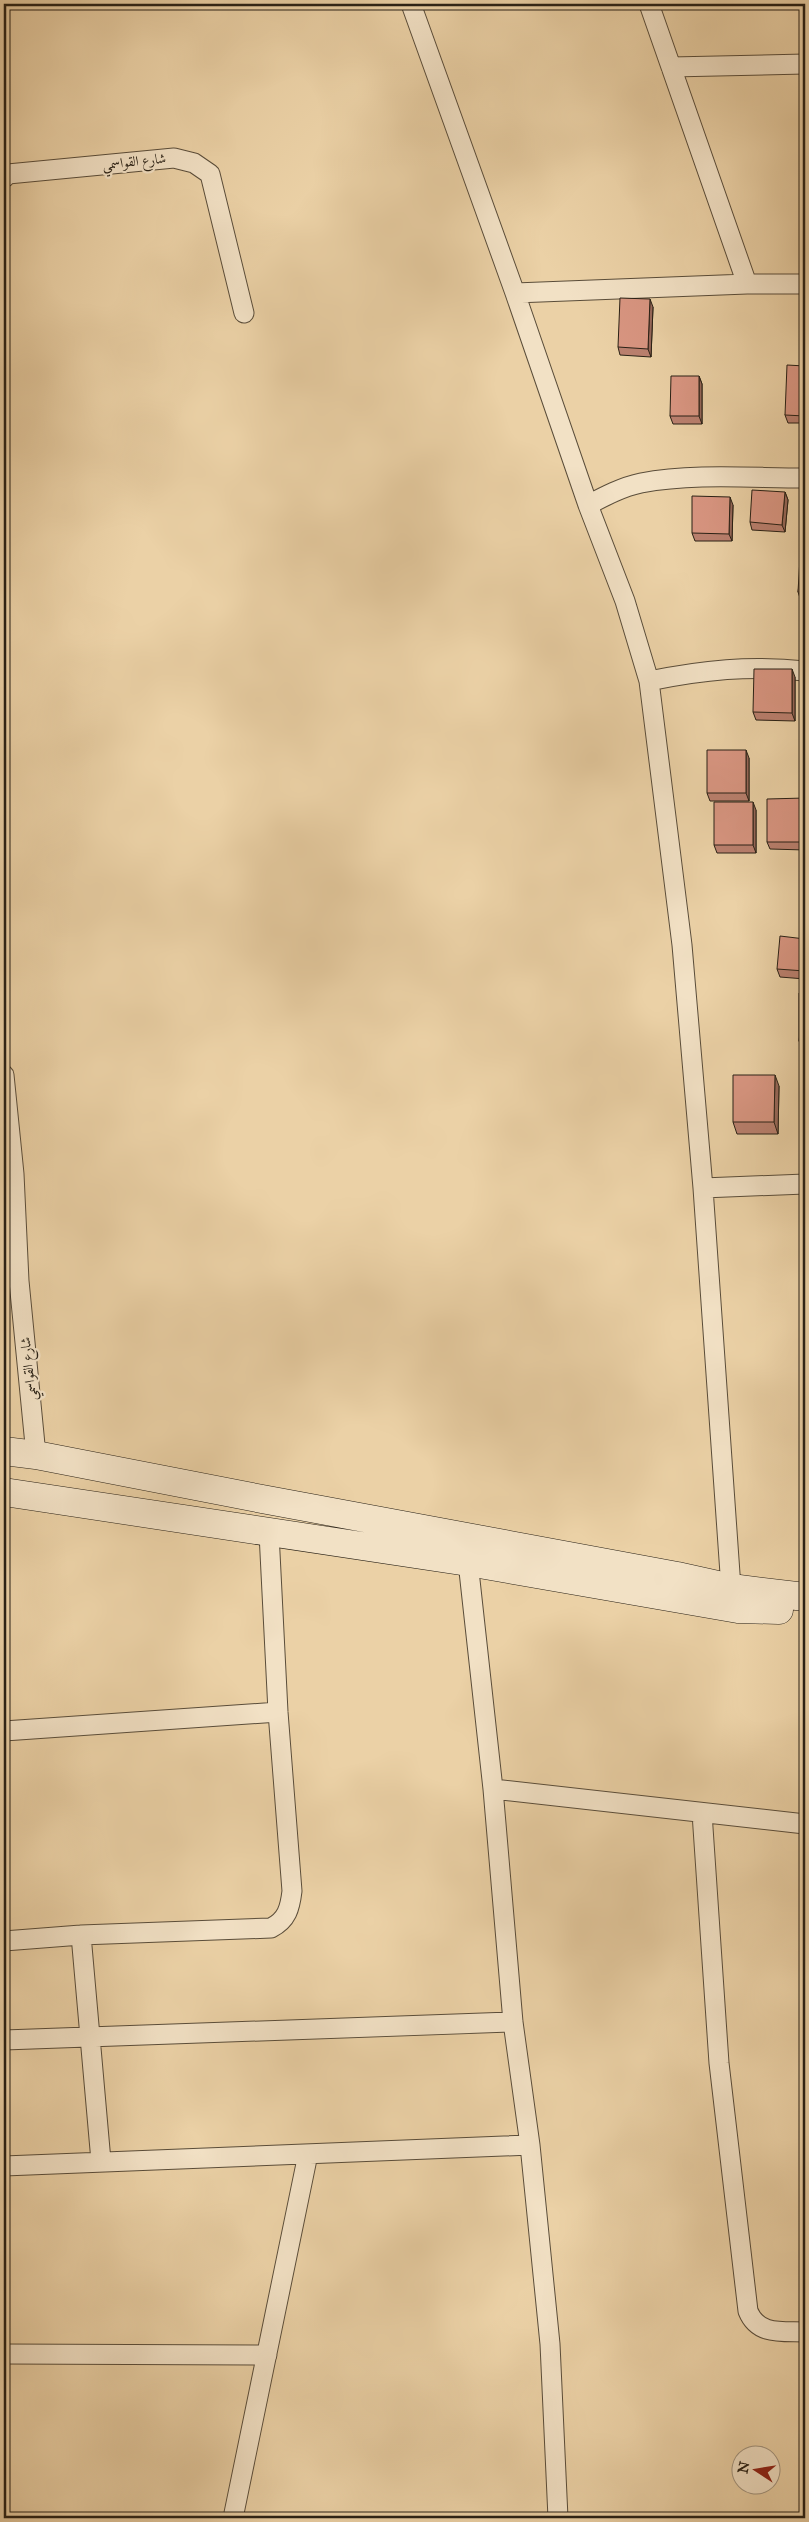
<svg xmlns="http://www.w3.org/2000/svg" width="809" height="2522" viewBox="0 0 809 2522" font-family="'IM FELL Great Primer',Amiri,serif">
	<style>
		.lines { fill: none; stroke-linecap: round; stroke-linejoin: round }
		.minor-casing { stroke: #5a4d3a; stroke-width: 21 }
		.secondary-casing { stroke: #292116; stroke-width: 29 }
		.minor { stroke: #f2e1c5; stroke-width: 19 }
		.secondary { stroke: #f2e1c5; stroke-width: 28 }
		.wall { fill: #bb8170; stroke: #292116 }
		.shaded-wall { fill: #98695b; stroke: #292116 }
		.building { fill: #d99682; stroke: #292116 }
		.labels { text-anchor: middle; stroke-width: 4.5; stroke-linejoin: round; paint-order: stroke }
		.street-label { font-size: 14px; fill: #292116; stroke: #f2e1c5 }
	</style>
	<rect width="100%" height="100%" fill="#ebd1a6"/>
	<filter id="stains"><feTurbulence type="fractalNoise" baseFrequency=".004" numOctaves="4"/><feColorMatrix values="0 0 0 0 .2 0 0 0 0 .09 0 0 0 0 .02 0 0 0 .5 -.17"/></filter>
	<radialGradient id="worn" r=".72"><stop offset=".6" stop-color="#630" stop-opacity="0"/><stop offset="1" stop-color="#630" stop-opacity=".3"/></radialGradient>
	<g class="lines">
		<defs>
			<path id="minor" d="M 411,4 L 515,293 L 588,505 L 625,601 L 649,681 L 682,945 L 703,1188 L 731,1588 L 734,1598
				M 649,4 L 747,284
				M 671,67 L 805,64
				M 4,178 L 8,174 L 174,158 L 194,163 L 210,174 L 244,313
				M 515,293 L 747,284 L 805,284
				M 588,505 C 605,496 622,487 641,483 C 694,473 751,478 805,478
				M 649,681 C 703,670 750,665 805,671
				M 4,1075 L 14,1174 L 19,1281 L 36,1455
				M 703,1188 L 805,1184
				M 468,1562 L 493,1789 L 513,2022 L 530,2145 L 550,2344 L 558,2518
				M 4,1731 L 278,1712
				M 493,1789 L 805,1824
				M 702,1813 L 719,2063 L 748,2311 C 758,2336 783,2331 805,2332
				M 81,1935 L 101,2161
				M 4,1941 L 81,1935 L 271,1928 C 287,1920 290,1908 292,1891 L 278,1712 L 269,1533
				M 4,2040 L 513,2022
				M 4,2166 L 530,2145
				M 4,2354 L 267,2355
				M 233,2518 L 308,2154"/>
			<path id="secondary" d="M 4,1451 L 36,1455 L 262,1499 L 677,1576 L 731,1588 L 805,1597
				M 4,1492 L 468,1562 L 738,1609 L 779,1610"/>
		</defs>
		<use href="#minor" class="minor-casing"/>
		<use href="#secondary" class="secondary-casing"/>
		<use href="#minor" class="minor"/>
		<use href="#secondary" class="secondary"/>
	</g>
	<path class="wall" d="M 653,307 L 651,357 L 620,355 L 618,347 Z
		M 805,366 L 805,423 L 788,423 L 785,415 Z
		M 699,376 L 702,384 L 702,424 L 673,424 L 670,416 Z
		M 785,492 L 788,500 L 785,532 L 752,530 L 750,522 Z
		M 733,505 L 732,541 L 695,541 L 692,533 Z
		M 805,541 L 805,604 L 802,604 L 798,592 Z
		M 795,677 L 795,721 L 756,720 L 753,712 Z
		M 749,758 L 749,801 L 710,801 L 707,793 Z
		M 805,798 L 805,850 L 770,849 L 767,842 Z
		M 756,810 L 756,853 L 717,853 L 714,845 Z
		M 805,939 L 805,979 L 780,977 L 777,969 Z
		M 805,993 L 805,1052 L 803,1052 L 799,1041 Z
		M 779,1086 L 778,1134 L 737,1134 L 733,1122 Z"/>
	<path class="shaded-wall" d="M 650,299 L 653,307 L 651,357 L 648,349 Z
		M 699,376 L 702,384 L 702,424 L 699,416 Z
		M 785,492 L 788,500 L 785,532 L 782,525 Z
		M 730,497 L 733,505 L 732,541 L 729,534 Z
		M 792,669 L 795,677 L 795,721 L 792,713 Z
		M 746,750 L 749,758 L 749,801 L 746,793 Z
		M 753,802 L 756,810 L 756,853 L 753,845 Z
		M 775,1075 L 779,1086 L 778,1134 L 774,1122 Z"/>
	<path class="building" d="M 620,298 L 650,299 L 648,349 L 618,347 Z
		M 787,365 L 805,366 L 805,416 L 785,415 Z
		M 671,376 L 699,376 L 699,416 L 670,416 Z
		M 752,490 L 785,492 L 782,525 L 750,522 Z
		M 692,496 L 730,497 L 729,534 L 692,533 Z
		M 801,541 L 805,541 L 805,593 L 798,592 Z
		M 754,669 L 792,669 L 792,713 L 753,712 Z
		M 707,750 L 746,750 L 746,793 L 707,793 Z
		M 805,798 L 805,842 L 767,842 L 767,799 Z
		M 714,802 L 753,802 L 753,845 L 714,845 Z
		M 780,936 L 805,939 L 805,971 L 777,969 Z
		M 799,993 L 805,993 L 805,1041 L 799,1041 Z
		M 733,1075 L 775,1075 L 774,1122 L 733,1122 Z"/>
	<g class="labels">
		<g class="street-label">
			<text transform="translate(134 161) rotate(-6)" y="5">شارع القواسمي</text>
			<text transform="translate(28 1369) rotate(-96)" y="5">شارع القواسمي</text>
		</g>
	</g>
	<rect width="809" height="2522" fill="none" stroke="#ebd1a6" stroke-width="20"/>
	<rect x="5" y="5" width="799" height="2512" fill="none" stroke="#292116" stroke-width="2.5"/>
	<rect x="10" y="10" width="789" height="2502" fill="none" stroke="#292116"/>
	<g transform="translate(756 2470) rotate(282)"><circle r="24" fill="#f2e1c5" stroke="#a2947f"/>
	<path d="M0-4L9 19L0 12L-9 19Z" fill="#8f2418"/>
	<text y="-8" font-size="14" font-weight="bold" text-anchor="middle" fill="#292116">N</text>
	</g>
	<rect width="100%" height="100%" filter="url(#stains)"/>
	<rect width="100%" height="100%" fill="url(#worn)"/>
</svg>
